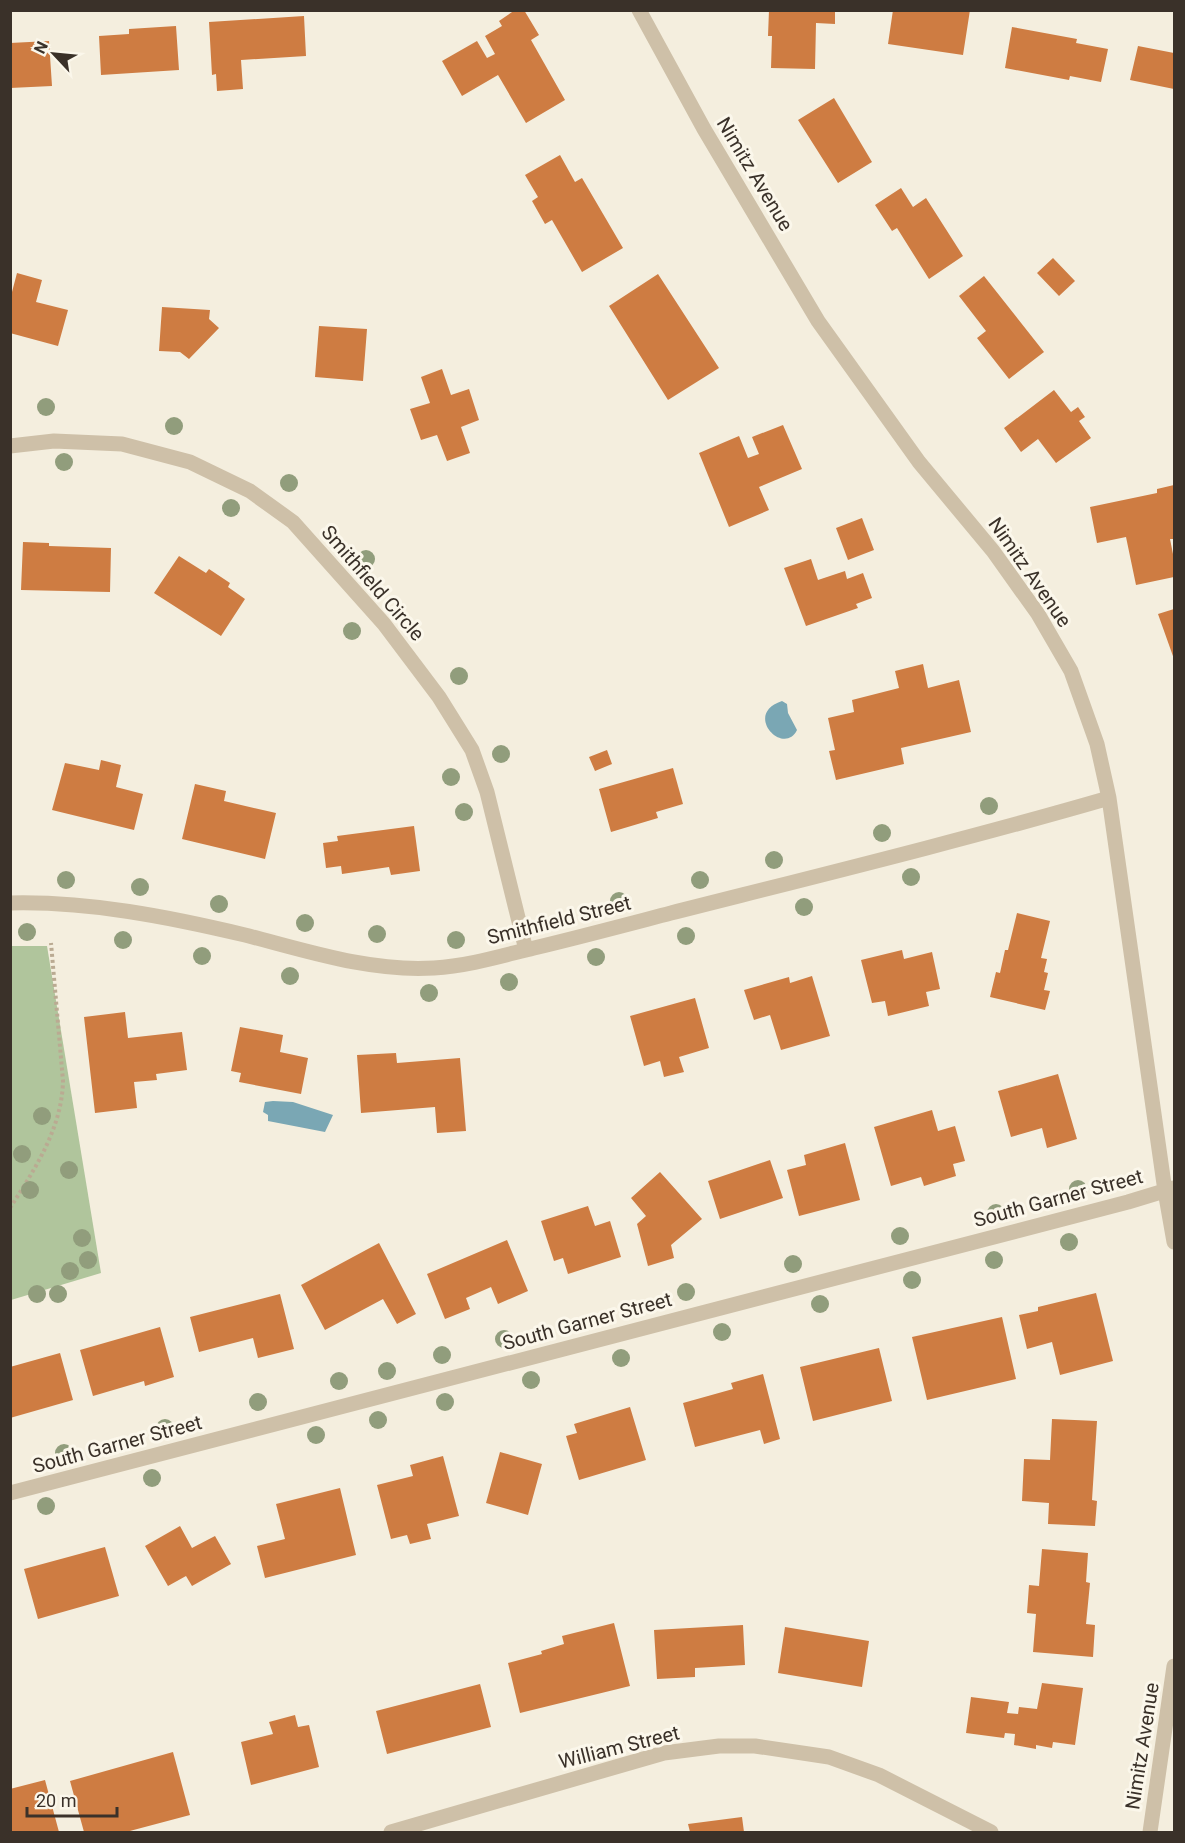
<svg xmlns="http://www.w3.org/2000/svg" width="1185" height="1843" viewBox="0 0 1185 1843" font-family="Roboto,sans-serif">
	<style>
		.green { fill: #b0c59c }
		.water { fill: #7aa7b4 }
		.building { fill: #ce7c42 }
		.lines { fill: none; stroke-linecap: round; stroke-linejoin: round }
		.path { stroke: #baaa92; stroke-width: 4; stroke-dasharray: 3 3; stroke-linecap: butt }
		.minor { stroke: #cec0a8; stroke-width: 15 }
		.tree { fill: #919d7c }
		.labels { text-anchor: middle; stroke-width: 6; stroke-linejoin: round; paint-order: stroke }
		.street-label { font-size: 20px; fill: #3a3129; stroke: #fbf7eb }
	</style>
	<rect width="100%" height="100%" fill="#f4eede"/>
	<path class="green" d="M 11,946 L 47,946 L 101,1273 L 11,1300 Z"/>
	<path class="water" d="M 782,701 L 787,704 L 788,713 L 797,730 C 784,757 742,714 782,701 Z
		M 273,1101 L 293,1102 L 333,1115 L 325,1132 L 268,1121 L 268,1115 L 263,1112 L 265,1102 Z"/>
	<path class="building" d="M 515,10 L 524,10 L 539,35 L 531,40 L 565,100 L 526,123 L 498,75 L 462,96 L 442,61 L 477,41 L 487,58 L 495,54 L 485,36 L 502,26 L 499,21 Z
		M 769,10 L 835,10 L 835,24 L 816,23 L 815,69 L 771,68 L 772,36 L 768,36 Z
		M 893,10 L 970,10 L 963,55 L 888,44 Z
		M 304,16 L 306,56 L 241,60 L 243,89 L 217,91 L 216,74 L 212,75 L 209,22 Z
		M 176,26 L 179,70 L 101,75 L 99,36 L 129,34 L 129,29 Z
		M 1012,27 L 1077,39 L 1076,43 L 1108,49 L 1101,82 L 1070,76 L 1069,80 L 1005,68 Z
		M 49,41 L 52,86 L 10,88 L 10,43 Z
		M 1138,46 L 1174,53 L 1174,89 L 1130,80 Z
		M 834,98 L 872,162 L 838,183 L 798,120 Z
		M 560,155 L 575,182 L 582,178 L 623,248 L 582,272 L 552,220 L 545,224 L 532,201 L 538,197 L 525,175 Z
		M 901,188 L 913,207 L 926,198 L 963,256 L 929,279 L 897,228 L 892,231 L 875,205 Z
		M 1053,258 L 1075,281 L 1059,296 L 1037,273 Z
		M 17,273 L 42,280 L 36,302 L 68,310 L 58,346 L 10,333 L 10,291 L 12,292 Z
		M 658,274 L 719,368 L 668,400 L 609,306 Z
		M 984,276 L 1044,352 L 1009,379 L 977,338 L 986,331 L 959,296 Z
		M 162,307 L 210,310 L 209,319 L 219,328 L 189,359 L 180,352 L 159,351 Z
		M 319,326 L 367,329 L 363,381 L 315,377 Z
		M 442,369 L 451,395 L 469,389 L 479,420 L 461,427 L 470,453 L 447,461 L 437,435 L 421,440 L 410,409 L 430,403 L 421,377 Z
		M 1054,390 L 1071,412 L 1078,407 L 1085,417 L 1079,421 L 1091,438 L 1056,463 L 1038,439 L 1021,452 L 1004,428 Z
		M 783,425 L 802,469 L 759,487 L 769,510 L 729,527 L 699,453 L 739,436 L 748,458 L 759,454 L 752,437 Z
		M 1174,485 L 1174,539 L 1170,539 L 1174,559 L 1174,577 L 1136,585 L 1126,537 L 1097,543 L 1090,507 L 1157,493 L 1157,489 Z
		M 862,518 L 874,550 L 848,560 L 836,528 Z
		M 23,542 L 49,543 L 49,546 L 111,548 L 110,592 L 21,590 Z
		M 179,556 L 206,573 L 209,569 L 230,583 L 228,587 L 245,599 L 221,636 L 154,593 Z
		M 811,559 L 818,580 L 845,571 L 847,579 L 863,573 L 872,598 L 856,604 L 858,608 L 806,626 L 784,568 Z
		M 1174,609 L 1174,659 L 1158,614 Z
		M 923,664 L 928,688 L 959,680 L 971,732 L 901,748 L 904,764 L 836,780 L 829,751 L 835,750 L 828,718 L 854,712 L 852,700 L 899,688 L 895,671 Z
		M 607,750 L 612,764 L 595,771 L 589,757 Z
		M 101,760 L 121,765 L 116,787 L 143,794 L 134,830 L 52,810 L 65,763 L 99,770 Z
		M 673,768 L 683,804 L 656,812 L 658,818 L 611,832 L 599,789 Z
		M 195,784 L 226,791 L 224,801 L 276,813 L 265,859 L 182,839 Z
		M 414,826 L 420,871 L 391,875 L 389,867 L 342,874 L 341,866 L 326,868 L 323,843 L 338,841 L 337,836 Z
		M 1017,913 L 1050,921 L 1041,958 L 1047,959 L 1044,972 L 1048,973 L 1044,990 L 1050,991 L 1045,1010 L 990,997 L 996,972 L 1000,973 L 1005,950 L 1008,950 Z
		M 902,950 L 904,959 L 932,952 L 940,989 L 926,992 L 929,1006 L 888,1016 L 885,1001 L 872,1003 L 861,960 Z
		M 812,976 L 830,1036 L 781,1050 L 770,1015 L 754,1020 L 744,990 L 789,977 L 790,983 Z
		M 695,998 L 709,1048 L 679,1057 L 684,1072 L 664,1077 L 660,1061 L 644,1066 L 630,1016 Z
		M 125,1012 L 128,1038 L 182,1032 L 187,1070 L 156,1074 L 157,1080 L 134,1082 L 137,1108 L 95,1113 L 84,1017 Z
		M 240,1027 L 283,1035 L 280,1052 L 308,1058 L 301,1094 L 239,1082 L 241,1073 L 231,1071 Z
		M 396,1053 L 397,1063 L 460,1058 L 466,1131 L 437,1133 L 435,1107 L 361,1113 L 357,1055 Z
		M 1058,1074 L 1077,1139 L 1047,1148 L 1042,1128 L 1011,1137 L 998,1091 Z
		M 932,1110 L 938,1131 L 955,1126 L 965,1161 L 953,1164 L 956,1176 L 924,1186 L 921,1177 L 891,1186 L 874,1127 Z
		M 845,1143 L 860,1200 L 799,1216 L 787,1170 L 806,1165 L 804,1155 Z
		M 770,1160 L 783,1198 L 720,1219 L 708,1181 Z
		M 660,1172 L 702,1219 L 671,1245 L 674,1258 L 648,1266 L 637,1224 L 646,1216 L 631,1198 Z
		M 588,1206 L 595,1226 L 610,1221 L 621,1257 L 568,1274 L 563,1258 L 554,1261 L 541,1221 Z
		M 507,1240 L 528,1291 L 498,1304 L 491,1287 L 466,1298 L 470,1309 L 445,1319 L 427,1274 Z
		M 379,1243 L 416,1314 L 397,1324 L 383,1299 L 325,1330 L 301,1285 Z
		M 1096,1293 L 1113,1361 L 1060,1375 L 1052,1342 L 1027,1349 L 1019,1315 L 1038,1311 L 1038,1307 Z
		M 280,1294 L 294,1349 L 258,1358 L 253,1338 L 199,1352 L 190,1317 Z
		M 1002,1317 L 1016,1379 L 927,1400 L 912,1337 Z
		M 160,1327 L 174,1377 L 145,1386 L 144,1381 L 93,1396 L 80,1350 Z
		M 879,1348 L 892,1401 L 813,1421 L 800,1367 Z
		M 60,1353 L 73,1400 L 10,1418 L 10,1367 Z
		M 763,1374 L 780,1439 L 764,1444 L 760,1430 L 695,1447 L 683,1403 L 733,1389 L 731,1383 Z
		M 630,1407 L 646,1460 L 579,1480 L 566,1436 L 577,1433 L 574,1424 Z
		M 1052,1419 L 1097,1421 L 1092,1500 L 1097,1501 L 1095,1526 L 1048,1524 L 1049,1503 L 1022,1501 L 1024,1459 L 1050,1460 Z
		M 500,1452 L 542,1464 L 528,1515 L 486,1503 Z
		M 443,1456 L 459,1516 L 427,1524 L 431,1539 L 410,1544 L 407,1535 L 391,1539 L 377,1485 L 413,1476 L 410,1465 Z
		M 340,1488 L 356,1555 L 265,1578 L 257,1546 L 285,1539 L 276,1504 Z
		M 180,1526 L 192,1548 L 215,1536 L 231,1564 L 192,1586 L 186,1576 L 168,1586 L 145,1546 Z
		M 105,1547 L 119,1596 L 38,1619 L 24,1569 Z
		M 1042,1549 L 1088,1553 L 1086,1582 L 1090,1583 L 1086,1624 L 1095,1625 L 1093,1657 L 1033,1652 L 1036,1614 L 1027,1613 L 1029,1585 L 1039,1586 Z
		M 614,1623 L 630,1686 L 520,1713 L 508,1663 L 542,1654 L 541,1651 L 564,1644 L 562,1636 Z
		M 743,1625 L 745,1665 L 695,1668 L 695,1677 L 657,1679 L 654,1630 Z
		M 785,1627 L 869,1641 L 862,1687 L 778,1673 Z
		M 1042,1683 L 1083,1688 L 1075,1745 L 1053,1742 L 1052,1748 L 1036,1745 L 1036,1749 L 1014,1745 L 1015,1734 L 1005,1733 L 1004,1738 L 966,1733 L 971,1697 L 1009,1702 L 1007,1713 L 1018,1714 L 1019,1707 L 1037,1709 Z
		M 480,1684 L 491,1727 L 387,1754 L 376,1711 Z
		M 295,1715 L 298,1727 L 309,1725 L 319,1767 L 251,1785 L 241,1742 L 273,1734 L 269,1722 Z
		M 173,1752 L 190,1815 L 126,1832 L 84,1832 L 70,1781 Z
		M 45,1780 L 59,1832 L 10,1832 L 10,1798 L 12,1797 L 10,1789 Z
		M 742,1817 L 744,1832 L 690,1832 L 688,1824 Z"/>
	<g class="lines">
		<path class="path" d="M 10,1208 C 35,1169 62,1128 63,1081 L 51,943"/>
		<path class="minor" d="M 639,10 L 704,129 L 818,321 L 919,462 L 993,551 L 1038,614 L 1071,671 L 1097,744 L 1109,798 L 1165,1191 L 1174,1242
			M 10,446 L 54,441 L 122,444 L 190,462 L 250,491 L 293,522 L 384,624 L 439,697 L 472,750 L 487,792 L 526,950
			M 10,903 C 89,901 169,917 245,935 C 307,951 370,972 434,968 C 468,966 501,956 534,948 C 580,937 625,925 671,913 C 817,876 964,840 1109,798
			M 10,1493 L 1128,1202 L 1174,1188
			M 391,1832 L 664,1753 L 719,1746 L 755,1746 L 829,1757 L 879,1775 L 991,1832
			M 1150,1832 L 1174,1666"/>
	</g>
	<g class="tree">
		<circle cx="46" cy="407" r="9"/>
		<circle cx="174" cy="426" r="9"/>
		<circle cx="64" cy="462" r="9"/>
		<circle cx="289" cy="483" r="9"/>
		<circle cx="231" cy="508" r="9"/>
		<circle cx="366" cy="559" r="9"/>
		<circle cx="352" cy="631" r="9"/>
		<circle cx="459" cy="676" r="9"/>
		<circle cx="501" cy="754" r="9"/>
		<circle cx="451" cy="777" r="9"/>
		<circle cx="989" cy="806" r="9"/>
		<circle cx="464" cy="812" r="9"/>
		<circle cx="882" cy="833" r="9"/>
		<circle cx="774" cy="860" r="9"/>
		<circle cx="911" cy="877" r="9"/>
		<circle cx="66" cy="880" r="9"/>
		<circle cx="700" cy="880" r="9"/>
		<circle cx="140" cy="887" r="9"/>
		<circle cx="619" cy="901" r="9"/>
		<circle cx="219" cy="904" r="9"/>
		<circle cx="804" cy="907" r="9"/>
		<circle cx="305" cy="923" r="9"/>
		<circle cx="27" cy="932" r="9"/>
		<circle cx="377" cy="934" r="9"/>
		<circle cx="686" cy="936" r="9"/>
		<circle cx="123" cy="940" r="9"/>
		<circle cx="456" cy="940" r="9"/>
		<circle cx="202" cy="956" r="9"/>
		<circle cx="596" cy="957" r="9"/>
		<circle cx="290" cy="976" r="9"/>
		<circle cx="509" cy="982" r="9"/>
		<circle cx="429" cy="993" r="9"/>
		<circle cx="42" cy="1116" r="9"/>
		<circle cx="22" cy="1154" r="9"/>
		<circle cx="69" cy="1170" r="9"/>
		<circle cx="1078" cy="1189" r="9"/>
		<circle cx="30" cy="1190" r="9"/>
		<circle cx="996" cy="1213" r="9"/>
		<circle cx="900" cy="1236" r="9"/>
		<circle cx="82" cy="1238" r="9"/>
		<circle cx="1069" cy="1242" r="9"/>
		<circle cx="88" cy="1260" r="9"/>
		<circle cx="994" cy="1260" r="9"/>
		<circle cx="793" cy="1264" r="9"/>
		<circle cx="70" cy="1271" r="9"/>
		<circle cx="912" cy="1280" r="9"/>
		<circle cx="686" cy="1292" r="9"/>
		<circle cx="37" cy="1294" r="9"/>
		<circle cx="58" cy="1294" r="9"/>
		<circle cx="820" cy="1304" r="9"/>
		<circle cx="722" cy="1332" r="9"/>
		<circle cx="504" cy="1339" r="9"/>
		<circle cx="442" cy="1355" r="9"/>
		<circle cx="621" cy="1358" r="9"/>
		<circle cx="387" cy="1371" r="9"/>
		<circle cx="531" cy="1380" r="9"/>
		<circle cx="339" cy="1381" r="9"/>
		<circle cx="258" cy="1402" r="9"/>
		<circle cx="445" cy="1402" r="9"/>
		<circle cx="378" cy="1420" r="9"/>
		<circle cx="165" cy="1428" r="9"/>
		<circle cx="316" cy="1435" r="9"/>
		<circle cx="64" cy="1453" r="9"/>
		<circle cx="152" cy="1478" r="9"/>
		<circle cx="46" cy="1506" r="9"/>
	</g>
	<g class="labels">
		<g class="street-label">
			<text transform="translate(755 174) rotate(59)" y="7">Nimitz Avenue</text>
			<text transform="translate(1030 572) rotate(55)" y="7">Nimitz Avenue</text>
			<text transform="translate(373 583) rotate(49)" y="7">Smithfield Circle</text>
			<text transform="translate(559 920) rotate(-14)" y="7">Smithfield Street</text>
			<text transform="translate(1058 1198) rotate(-15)" y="7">South Garner Street</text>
			<text transform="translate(587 1321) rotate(-15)" y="7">South Garner Street</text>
			<text transform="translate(117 1444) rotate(-15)" y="7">South Garner Street</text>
			<text transform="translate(1142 1746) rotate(-81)" y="7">Nimitz Avenue</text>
			<text transform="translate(619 1747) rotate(-14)" y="7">William Street</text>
		</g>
	</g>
	<rect width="1185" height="1843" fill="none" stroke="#3a3129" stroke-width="24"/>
	<g transform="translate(54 54) rotate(296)" stroke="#fbf7eb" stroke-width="4.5" paint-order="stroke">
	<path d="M0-4.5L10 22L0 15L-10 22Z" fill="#3a3129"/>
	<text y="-9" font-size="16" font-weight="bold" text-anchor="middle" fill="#3a3129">N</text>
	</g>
	<path d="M27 1807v9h90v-9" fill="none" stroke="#3a3129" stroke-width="3"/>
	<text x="36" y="1807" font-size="18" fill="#3a3129" stroke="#fbf7eb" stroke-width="4.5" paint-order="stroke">20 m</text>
</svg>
